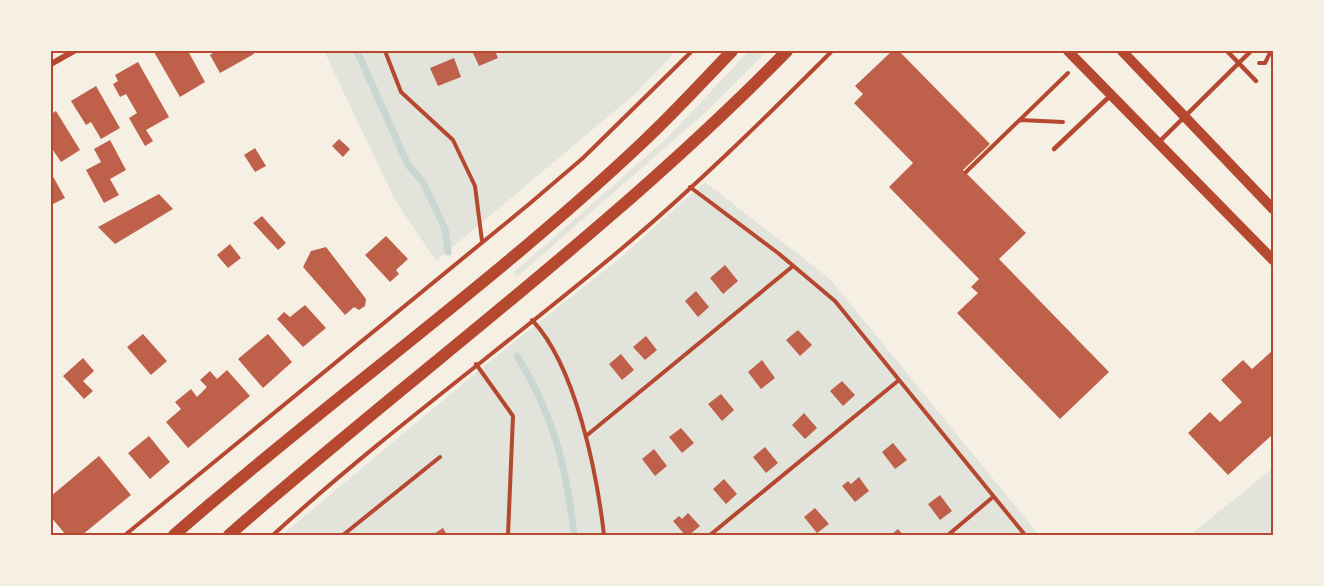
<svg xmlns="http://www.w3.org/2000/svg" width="1324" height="586" viewBox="0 0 1324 586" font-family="Inter,sans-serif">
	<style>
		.green { fill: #e2e4dc }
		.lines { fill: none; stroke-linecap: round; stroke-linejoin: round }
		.stream { stroke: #c9d6d2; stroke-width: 7 }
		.building { fill: #bf614a }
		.path { stroke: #b5482f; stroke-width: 4 }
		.service { stroke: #b5482f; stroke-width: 4.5 }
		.minor { stroke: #b5482f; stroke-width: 6 }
		.tertiary { stroke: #b5482f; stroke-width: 10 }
		.secondary { stroke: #b5482f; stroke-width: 12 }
		.neatline { fill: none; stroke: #b5482f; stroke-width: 2 }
	</style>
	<rect width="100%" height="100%" fill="#f6efe4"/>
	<path class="green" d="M 324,51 L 676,51 L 635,94 L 436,261 L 395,200 Z
		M 749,51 L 767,51 L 706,112 L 517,277 L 514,272 L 666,139 Z
		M 705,182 L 830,279 L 1039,535 L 282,535 L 490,361 L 619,259 Z
		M 1273,468 L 1273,535 L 1190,535 Z"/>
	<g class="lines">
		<path class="stream" d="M 357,51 L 408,165 L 423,182 L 445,229 L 448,252
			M 517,356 C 553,413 567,469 574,535"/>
	</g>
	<path class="building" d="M 188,51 L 205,82 L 180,97 L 154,52 Z
		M 216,51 L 252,51 L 254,54 L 220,73 L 210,55 Z
		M 472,51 L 495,51 L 498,58 L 479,66 Z
		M 892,51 L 899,51 L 990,144 L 963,170 L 1026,233 L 999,259 L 1109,372 L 1060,419 L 957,313 L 978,293 L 971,287 L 979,279 L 889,187 L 913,163 L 854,103 L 863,94 L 855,86 Z
		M 454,58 L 461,77 L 438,86 L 430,68 Z
		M 138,62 L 169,117 L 146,130 L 153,141 L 145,146 L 129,118 L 137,113 L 126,94 L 120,97 L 113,84 L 118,81 L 115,75 Z
		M 96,86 L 120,128 L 101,139 L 91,122 L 86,125 L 71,101 Z
		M 56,111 L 80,150 L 61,162 L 53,150 L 51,152 L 51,114 Z
		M 339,139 L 350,149 L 343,157 L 332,146 Z
		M 110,140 L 126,170 L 110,179 L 119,195 L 104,203 L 86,170 L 101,162 L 94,149 Z
		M 255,148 L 266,166 L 255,172 L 244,155 Z
		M 51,173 L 65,198 L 51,205 Z
		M 159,194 L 173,209 L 115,244 L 98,227 Z
		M 262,216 L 286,243 L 278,250 L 253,223 Z
		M 386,236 L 408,259 L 396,270 L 399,274 L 390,282 L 365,255 Z
		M 230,244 L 241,258 L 228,268 L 217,255 Z
		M 326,247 L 366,299 L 365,306 L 359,310 L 354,307 L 345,315 L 303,267 L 311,251 Z
		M 725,265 L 738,281 L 723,294 L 710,278 Z
		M 696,291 L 709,307 L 698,317 L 685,301 Z
		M 305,305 L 326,328 L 303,347 L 277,319 L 284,312 L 290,317 Z
		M 798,330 L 812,345 L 800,356 L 786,340 Z
		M 143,334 L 167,361 L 151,375 L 127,347 Z
		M 268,334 L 292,362 L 263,388 L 238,359 Z
		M 646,336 L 657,350 L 645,360 L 633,347 Z
		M 1273,350 L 1273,434 L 1228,475 L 1188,433 L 1210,412 L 1220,422 L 1242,402 L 1221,380 L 1243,360 L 1252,369 Z
		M 621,354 L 634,370 L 622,380 L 609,364 Z
		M 83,358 L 94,371 L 83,381 L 93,391 L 84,399 L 63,376 Z
		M 762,360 L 775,378 L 761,389 L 748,372 Z
		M 227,370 L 250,396 L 188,448 L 166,422 L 181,409 L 175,402 L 191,389 L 197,397 L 207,387 L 200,380 L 210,371 L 217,379 Z
		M 842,381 L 855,395 L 843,406 L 830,391 Z
		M 721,394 L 734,410 L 722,421 L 708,404 Z
		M 804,413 L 817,428 L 805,439 L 792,425 Z
		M 681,428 L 694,443 L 682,453 L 669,437 Z
		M 149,436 L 170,462 L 150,479 L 128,453 Z
		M 893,443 L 907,460 L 895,469 L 882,452 Z
		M 765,447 L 778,463 L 766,473 L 753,457 Z
		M 654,449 L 667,466 L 655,476 L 642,459 Z
		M 99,456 L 131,495 L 82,535 L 66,535 L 51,517 L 51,496 Z
		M 859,477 L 869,491 L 855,502 L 842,486 L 848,481 L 851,484 Z
		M 724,479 L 737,494 L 726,504 L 713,489 Z
		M 940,495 L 952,511 L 940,520 L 928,504 Z
		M 815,508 L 829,524 L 817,533 L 804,517 Z
		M 688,513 L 700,526 L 689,535 L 685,535 L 673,521 L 679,516 L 682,519 Z
		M 443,528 L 447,535 L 432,535 Z
		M 898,529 L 903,535 L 891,535 Z"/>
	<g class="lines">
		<path class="path" d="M 385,51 L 401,92 L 453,140 L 475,186 L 482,241
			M 1259,63 L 1265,63 L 1271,51
			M 1020,120 L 1063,122
			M 966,172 L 1068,73
			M 690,187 L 778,253 L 835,301 L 1025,535
			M 532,320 C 576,366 597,474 604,535
			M 476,364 L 513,416 L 508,535
			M 586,436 L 793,266
			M 125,535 L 528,205 L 583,158 L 692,51
			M 273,535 C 383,434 506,346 620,250 C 694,188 764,119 832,51
			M 343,535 L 440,457
			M 710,535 L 899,380
			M 948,535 L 993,497"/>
		<path class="service" d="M 1227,51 L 1256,81
			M 1159,142 L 1251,51
			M 1054,149 L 1110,96"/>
		<path class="minor" d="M 51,64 L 74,51"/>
		<path class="tertiary" d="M 1068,51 L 1273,260
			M 1122,51 L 1273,209"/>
		<path class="secondary" d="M 174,535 C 327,401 495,282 643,142 C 674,113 703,81 732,51
			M 229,535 C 414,373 614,228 787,51"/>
	</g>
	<rect width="1324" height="586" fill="none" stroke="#f6efe4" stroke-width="105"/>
	<rect x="52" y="52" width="1220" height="482" class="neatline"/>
</svg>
